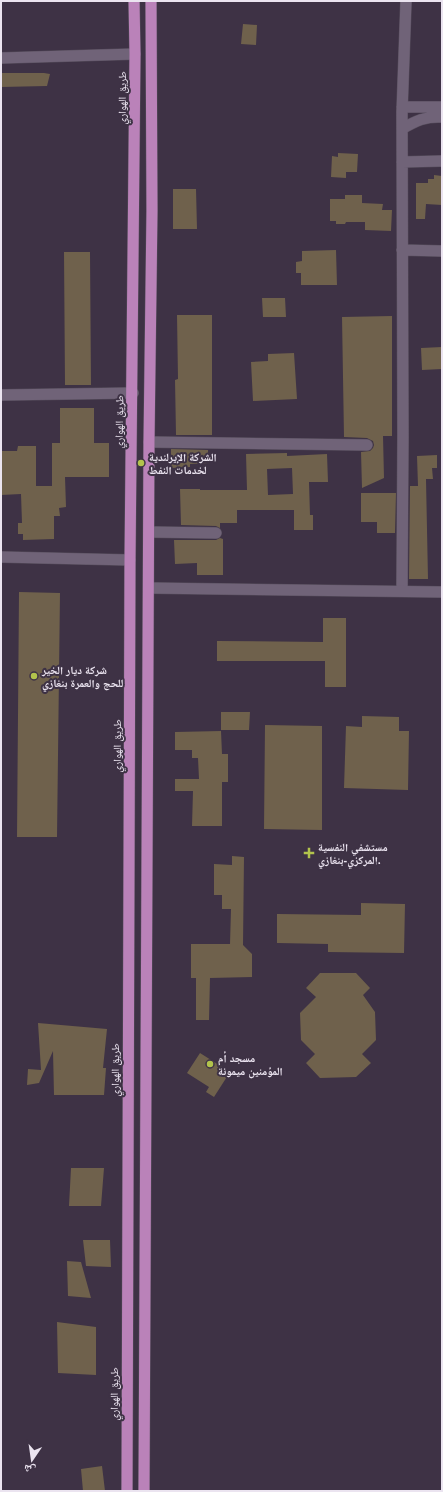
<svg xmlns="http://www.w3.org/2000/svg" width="443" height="1492" viewBox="0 0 443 1492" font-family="Arial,'Noto Naskh Arabic',sans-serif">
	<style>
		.building { fill: #6f614c; fill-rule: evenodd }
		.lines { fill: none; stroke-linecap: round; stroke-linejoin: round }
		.minor-casing { stroke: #584f5e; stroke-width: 12 }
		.tertiary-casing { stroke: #584f5e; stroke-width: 12 }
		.trunk-casing { stroke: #584f5e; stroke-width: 12 }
		.minor { stroke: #706378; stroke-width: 11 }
		.tertiary { stroke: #706378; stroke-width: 11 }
		.trunk { stroke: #ba82b9; stroke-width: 11 }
		.poi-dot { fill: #b2c34c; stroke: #3e3245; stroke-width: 1.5 }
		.labels { text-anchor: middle; stroke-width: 4; stroke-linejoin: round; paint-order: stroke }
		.street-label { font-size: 11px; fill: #ebe4f0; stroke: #3e3245 }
		.poi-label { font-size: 11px; font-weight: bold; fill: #ebe4f0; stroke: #3e3245; text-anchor: start }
	</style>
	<rect width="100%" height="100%" fill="#3e3245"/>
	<path class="building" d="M 243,24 L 257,25 L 256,45 L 241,44 Z
		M 1,73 L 44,73 L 50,74 L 47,86 L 1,87 Z
		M 338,153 L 358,154 L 357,172 L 346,172 L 346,178 L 331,177 L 332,156 L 338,157 Z
		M 434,175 L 442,176 L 442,205 L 426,204 L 425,219 L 416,219 L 416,183 L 428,183 L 428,179 L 434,179 Z
		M 173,189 L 196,189 L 197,229 L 173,229 Z
		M 345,195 L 362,195 L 362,203 L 383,204 L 382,210 L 392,210 L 391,231 L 365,230 L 365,222 L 346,222 L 345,224 L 336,224 L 336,221 L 330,221 L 330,199 L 345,199 Z
		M 336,250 L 337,285 L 301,285 L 301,273 L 296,273 L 296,262 L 302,261 L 302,251 Z
		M 64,252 L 90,252 L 91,385 L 65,385 Z
		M 262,298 L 285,298 L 286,317 L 263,317 Z
		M 177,315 L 212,315 L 212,435 L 176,435 L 175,380 L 178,379 Z
		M 392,316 L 392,436 L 383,436 L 384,478 L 362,488 L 361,452 L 370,451 L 373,448 L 374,445 L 373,441 L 367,438 L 344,437 L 342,317 Z
		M 442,347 L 442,369 L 422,370 L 421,348 Z
		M 294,353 L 297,399 L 253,401 L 251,362 L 268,361 L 268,354 Z
		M 60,408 L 94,408 L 94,443 L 109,443 L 109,477 L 65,477 L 66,507 L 59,508 L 60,516 L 54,516 L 54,539 L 23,540 L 23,534 L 18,534 L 18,523 L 22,523 L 21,494 L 1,495 L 1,451 L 17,451 L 18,446 L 36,446 L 36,486 L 52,486 L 52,443 L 60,443 Z
		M 171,449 L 208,450 L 208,463 L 190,464 L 190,467 L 171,468 Z
		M 287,453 L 287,456 L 327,454 L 328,482 L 309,482 L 310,515 L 313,515 L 313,530 L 294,530 L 294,510 L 237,510 L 237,523 L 220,523 L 220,528 L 216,526 L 181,525 L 180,489 L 200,489 L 200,490 L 247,490 L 246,454 ZM 292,468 L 293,494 L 268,495 L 267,469 Z
		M 437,455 L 437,468 L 432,468 L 433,479 L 426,479 L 428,579 L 409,579 L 410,486 L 418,486 L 417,456 Z
		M 361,493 L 396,493 L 395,533 L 377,533 L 377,522 L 361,522 Z
		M 220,538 L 223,539 L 223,575 L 197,575 L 197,563 L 175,564 L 174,540 L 216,540 Z
		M 19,592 L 60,593 L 57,837 L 17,837 Z
		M 323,618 L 346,618 L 346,687 L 325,687 L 325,661 L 217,661 L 217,641 L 323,642 Z
		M 221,712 L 250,712 L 249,730 L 221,730 Z
		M 362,716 L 399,717 L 399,731 L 409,731 L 408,790 L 344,788 L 346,726 L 362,727 Z
		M 265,725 L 322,726 L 322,830 L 264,829 Z
		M 221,731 L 222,754 L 228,754 L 228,782 L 222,782 L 222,826 L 192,826 L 193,791 L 175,791 L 175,779 L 199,779 L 198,758 L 192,758 L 192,750 L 175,750 L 175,732 Z
		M 232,856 L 244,857 L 243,945 L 252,954 L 252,977 L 210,978 L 209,1020 L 196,1020 L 196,978 L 191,978 L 191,944 L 230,944 L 231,909 L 222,909 L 222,895 L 214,895 L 214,864 L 232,865 Z
		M 361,903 L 405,904 L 404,953 L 328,952 L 328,944 L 277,943 L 277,914 L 361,915 Z
		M 320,973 L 356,973 L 370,988 L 363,995 L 375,1012 L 376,1040 L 362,1054 L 371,1063 L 356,1077 L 320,1078 L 306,1063 L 315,1054 L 301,1040 L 300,1013 L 316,997 L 306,988 Z
		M 38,1023 L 107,1029 L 103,1068 L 106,1068 L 104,1095 L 54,1095 L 53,1051 L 39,1083 L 27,1085 L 28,1069 L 41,1070 Z
		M 200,1053 L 230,1072 L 214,1097 L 206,1092 L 209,1087 L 187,1073 Z
		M 71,1168 L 104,1168 L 101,1206 L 69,1206 Z
		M 83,1240 L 110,1240 L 111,1267 L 86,1266 Z
		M 67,1261 L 81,1262 L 91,1298 L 68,1296 Z
		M 57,1322 L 96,1327 L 96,1375 L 58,1373 Z
		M 102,1466 L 105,1491 L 83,1491 L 81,1469 Z"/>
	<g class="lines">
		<defs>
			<path id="minor" d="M 1,58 L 135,54
				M 402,107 L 442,107
				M 402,129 C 415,121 426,116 442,117
				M 402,162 L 442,161
				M 402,250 L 442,251
				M 1,395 L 133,393
				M 149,442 L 367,445
				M 149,532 L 216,533
				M 1,557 L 130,560
				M 402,591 L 403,436 L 402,112 L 406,1"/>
			<path id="tertiary" d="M 149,588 L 442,592"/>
			<path id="trunk" d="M 127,1491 L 130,560 L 135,54 L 134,1
				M 144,1491 L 149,442 L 152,211 L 151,1"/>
		</defs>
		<use href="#minor" class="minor-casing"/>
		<use href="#tertiary" class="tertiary-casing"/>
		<use href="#trunk" class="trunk-casing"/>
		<use href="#minor" class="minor"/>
		<use href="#tertiary" class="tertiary"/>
		<use href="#trunk" class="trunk"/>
	</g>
	<g class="poi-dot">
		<circle cx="141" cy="463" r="4"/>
		<circle cx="34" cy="676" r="4"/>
		<path d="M307 847h4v4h4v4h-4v4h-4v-4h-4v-4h4z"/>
		<circle cx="210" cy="1064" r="4"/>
	</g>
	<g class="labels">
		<g class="street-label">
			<text transform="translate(122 98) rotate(-90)" y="4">طريق الهواري</text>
			<text transform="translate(119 422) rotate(-89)" y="4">طريق الهواري</text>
			<text transform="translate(117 746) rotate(-90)" y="4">طريق الهواري</text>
			<text transform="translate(115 1070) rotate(-90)" y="4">طريق الهواري</text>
			<text transform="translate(114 1394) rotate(-90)" y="4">طريق الهواري</text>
		</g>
		<g class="poi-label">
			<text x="149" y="461">الشركة الإيرلندية<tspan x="149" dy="13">لخدمات النفط</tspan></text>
			<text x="42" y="674">شركة ديار الخير<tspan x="42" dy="13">للحج والعمرة بنغازي</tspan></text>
			<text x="318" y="851">مستشفي النفسية<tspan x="318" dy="13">المركزي-بنغازي.</tspan></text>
			<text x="218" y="1062">مسجد أم<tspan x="218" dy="13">المؤمنين ميمونة</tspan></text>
		</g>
	</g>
	<rect width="443" height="1492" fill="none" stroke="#ebe4f0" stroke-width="4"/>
	<g transform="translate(32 1460) rotate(193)" stroke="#3e3245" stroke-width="3" paint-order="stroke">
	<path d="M0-3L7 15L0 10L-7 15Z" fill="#ebe4f0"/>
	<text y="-6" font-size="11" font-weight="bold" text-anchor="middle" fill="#ebe4f0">ش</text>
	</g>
</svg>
